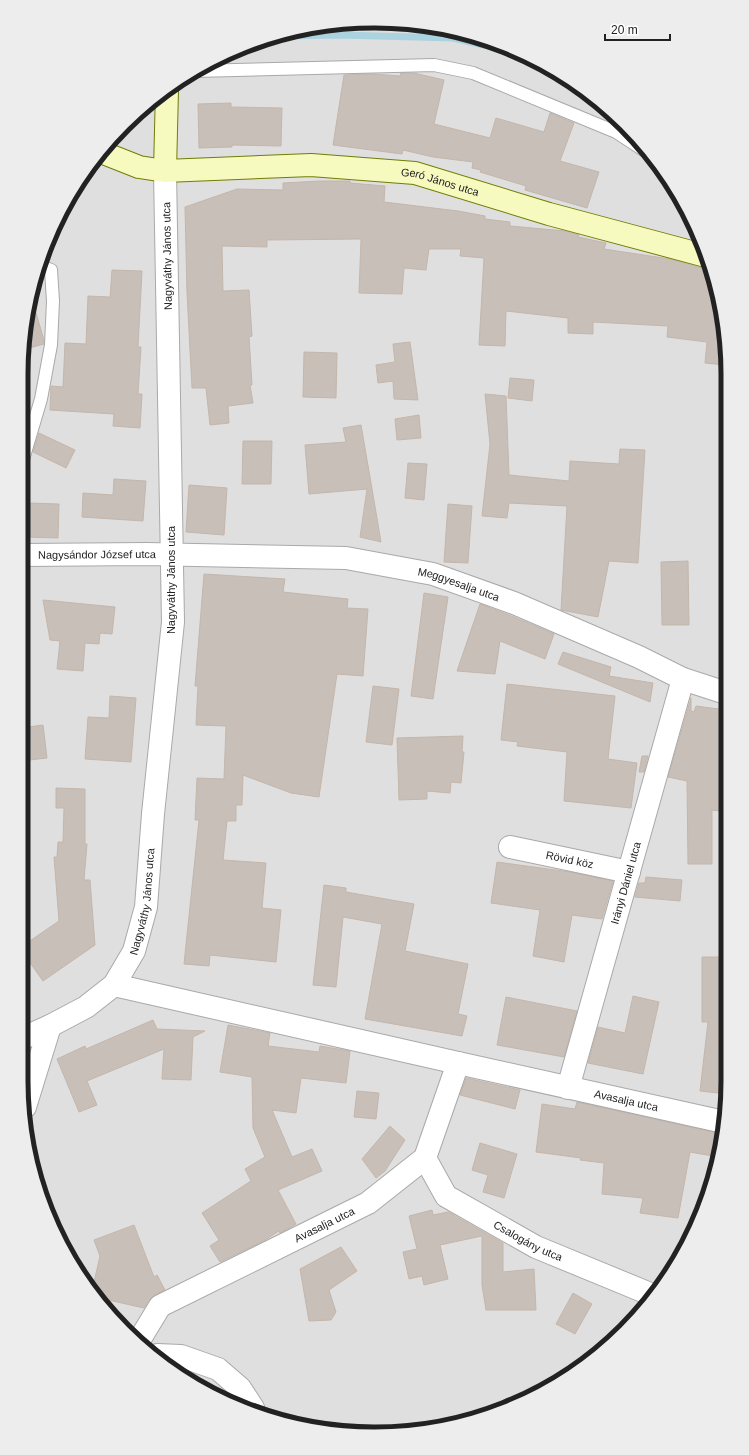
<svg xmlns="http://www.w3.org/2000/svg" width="749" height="1455" viewBox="0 0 749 1455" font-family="Arial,sans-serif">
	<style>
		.residential { fill: #e0dfdf }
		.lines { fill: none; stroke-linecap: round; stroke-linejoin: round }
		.stream { stroke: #aad3df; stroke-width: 7 }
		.building { fill: #c7bfb8; stroke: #c4b6ab }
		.lane-casing { stroke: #a9a9a9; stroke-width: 14 }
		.street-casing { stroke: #a9a9a9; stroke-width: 24 }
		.secondary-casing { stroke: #707d05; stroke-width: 24 }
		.lane { stroke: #fff; stroke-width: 12 }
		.street { stroke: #fff; stroke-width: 22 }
		.secondary { stroke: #f7fabf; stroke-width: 22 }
		.labels { text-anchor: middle; stroke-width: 3; stroke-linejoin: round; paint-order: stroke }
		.street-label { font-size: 11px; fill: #222; stroke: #fff }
		.rim { fill: none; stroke: #222; stroke-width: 5 }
	</style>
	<rect width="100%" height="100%" fill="#f2efe9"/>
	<path class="residential" d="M 398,22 L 466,33 L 531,58 L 608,109 L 668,178 L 701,239 L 725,328 L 727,1103 L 716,1172 L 691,1237 L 655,1296 L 608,1346 L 510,1407 L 398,1433 L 283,1422 L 178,1375 L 94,1296 L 40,1194 L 21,1080 L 22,352 L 33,283 L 58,218 L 94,159 L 142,109 L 198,68 L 261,40 L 329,24 Z"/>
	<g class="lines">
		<path class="stream" d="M 277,36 L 339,35 L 453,38 L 522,54"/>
	</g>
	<path class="building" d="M 401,73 L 414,73 L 444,80 L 434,124 L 490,138 L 496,118 L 544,132 L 550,113 L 574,123 L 560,161 L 599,172 L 587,208 L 525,190 L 526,186 L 480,172 L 481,170 L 472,168 L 473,162 L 433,157 L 403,150 L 402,154 L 333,145 L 344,75 L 374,74 L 400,76 Z
		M 231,103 L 231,107 L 282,108 L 281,146 L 232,145 L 232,147 L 199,148 L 198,104 Z
		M 320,181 L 350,181 L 350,183 L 385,186 L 384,202 L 458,211 L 485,216 L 485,219 L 510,222 L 510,226 L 565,231 L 579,235 L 578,237 L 606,243 L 604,249 L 670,259 L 703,268 L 709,268 L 725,328 L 725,365 L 705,363 L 707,342 L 667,337 L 668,326 L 593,322 L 593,334 L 568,333 L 568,318 L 506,311 L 505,346 L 479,345 L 484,258 L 460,256 L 461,249 L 429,249 L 426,270 L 404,268 L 402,294 L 359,293 L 361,239 L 267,240 L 267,247 L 222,246 L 223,291 L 249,290 L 252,336 L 249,337 L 252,385 L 250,385 L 253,403 L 228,406 L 229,423 L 210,425 L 206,388 L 192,388 L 187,293 L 185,207 L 237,189 L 283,190 L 283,183 Z
		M 112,270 L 142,271 L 138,347 L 141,347 L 138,394 L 142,394 L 140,428 L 113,426 L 114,414 L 50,410 L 51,386 L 63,387 L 65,343 L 86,344 L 88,296 L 110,297 Z
		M 31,296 L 44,340 L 44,344 L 22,350 Z
		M 410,342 L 418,400 L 394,399 L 393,381 L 378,383 L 376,365 L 395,362 L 393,344 Z
		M 304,352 L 337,353 L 336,398 L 303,397 Z
		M 510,378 L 534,380 L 532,401 L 508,398 Z
		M 485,394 L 506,396 L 509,475 L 569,481 L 570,461 L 619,464 L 620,449 L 645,450 L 638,563 L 609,561 L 598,617 L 561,610 L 567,506 L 509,503 L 507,518 L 482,516 L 490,444 Z
		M 419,415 L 421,438 L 397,440 L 395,419 Z
		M 361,425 L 371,483 L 381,542 L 360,537 L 367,489 L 309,494 L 305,445 L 346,442 L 343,428 Z
		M 39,433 L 75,450 L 66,468 L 33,452 Z
		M 243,441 L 272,441 L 271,484 L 242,484 Z
		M 408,463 L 427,464 L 424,500 L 405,498 Z
		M 114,479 L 146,481 L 143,521 L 82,517 L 83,493 L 113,495 Z
		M 189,485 L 227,488 L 224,535 L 186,532 Z
		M 27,503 L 59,504 L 58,538 L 26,537 Z
		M 448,504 L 472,506 L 468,563 L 444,562 Z
		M 688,561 L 689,625 L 662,625 L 661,562 Z
		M 204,574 L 285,579 L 283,592 L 348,599 L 347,608 L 368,609 L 363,676 L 337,674 L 319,797 L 291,793 L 243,775 L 242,805 L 236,805 L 236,821 L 227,821 L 223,860 L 266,863 L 262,908 L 281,910 L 276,962 L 210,955 L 209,966 L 184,964 L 199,820 L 195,820 L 197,778 L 224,779 L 226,726 L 196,725 L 198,686 L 195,686 Z
		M 424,593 L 448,597 L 433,699 L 411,696 Z
		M 43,600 L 115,607 L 112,634 L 100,633 L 99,644 L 85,643 L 83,671 L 57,669 L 60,641 L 50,640 Z
		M 480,604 L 509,615 L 554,634 L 545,659 L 500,641 L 495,674 L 457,671 Z
		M 563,652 L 611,667 L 609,676 L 653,683 L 650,702 L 558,664 Z
		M 507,684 L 615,696 L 608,759 L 637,763 L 631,808 L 564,801 L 567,752 L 517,746 L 518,742 L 501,740 Z
		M 373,686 L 399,689 L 392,745 L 366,742 Z
		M 110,696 L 136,698 L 131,762 L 85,759 L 88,717 L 109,718 Z
		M 691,698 L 691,711 L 694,712 L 696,706 L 726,710 L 726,812 L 712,810 L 712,864 L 688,864 L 687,781 L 668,777 Z
		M 43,725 L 47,758 L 21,761 L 21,728 Z
		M 463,736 L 462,752 L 464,752 L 461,783 L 451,782 L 450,793 L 427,791 L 427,799 L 399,800 L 397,738 Z
		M 642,756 L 648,756 L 644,772 L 639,772 Z
		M 56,788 L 85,789 L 85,844 L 87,844 L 84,880 L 90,880 L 95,945 L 43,981 L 21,950 L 21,947 L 59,921 L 54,857 L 57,857 L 58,842 L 63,842 L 64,808 L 56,808 Z
		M 497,862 L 570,872 L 613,881 L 602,919 L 572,915 L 564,962 L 533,956 L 540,910 L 491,903 Z
		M 646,877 L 682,880 L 680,901 L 635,897 L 639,883 L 645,883 Z
		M 324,885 L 346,888 L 346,892 L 414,904 L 405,951 L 468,964 L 458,1014 L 467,1016 L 462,1036 L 365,1019 L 382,924 L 343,917 L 336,987 L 313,985 Z
		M 702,957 L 727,957 L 727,1094 L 700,1091 L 708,1022 L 702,1022 Z
		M 633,996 L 659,1002 L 643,1074 L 588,1063 L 598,1027 L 625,1033 Z
		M 506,997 L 577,1011 L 564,1057 L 497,1045 Z
		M 153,1020 L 157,1029 L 205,1031 L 193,1037 L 191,1080 L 162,1079 L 164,1049 L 87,1081 L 97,1105 L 79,1112 L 57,1059 L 85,1046 L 86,1049 Z
		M 228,1025 L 270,1033 L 268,1046 L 319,1052 L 320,1046 L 350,1051 L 346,1083 L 301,1078 L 296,1113 L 272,1110 L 292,1157 L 312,1149 L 322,1171 L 278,1190 L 296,1224 L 280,1233 L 279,1231 L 265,1240 L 220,1262 L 210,1246 L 219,1240 L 202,1213 L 251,1181 L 245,1169 L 265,1157 L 253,1128 L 252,1077 L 220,1072 Z
		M 466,1078 L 520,1090 L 515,1109 L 460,1095 Z
		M 357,1091 L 379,1093 L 376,1119 L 354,1117 Z
		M 577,1102 L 722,1134 L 718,1157 L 690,1152 L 678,1218 L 640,1213 L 643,1198 L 602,1194 L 604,1163 L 580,1160 L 581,1158 L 536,1152 L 542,1104 L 575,1109 Z
		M 390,1126 L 405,1140 L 385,1171 L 376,1178 L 362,1159 Z
		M 480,1143 L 517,1154 L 504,1198 L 483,1192 L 488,1175 L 472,1170 Z
		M 432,1210 L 433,1215 L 448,1212 L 503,1243 L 503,1272 L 534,1269 L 536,1310 L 486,1310 L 482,1285 L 482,1236 L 440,1245 L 448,1279 L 424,1285 L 422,1276 L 409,1279 L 403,1252 L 417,1249 L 409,1216 Z
		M 134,1225 L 154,1277 L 157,1275 L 165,1290 L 154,1295 L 149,1300 L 144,1308 L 95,1297 L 92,1291 L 100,1256 L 94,1240 Z
		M 341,1247 L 357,1271 L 329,1290 L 336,1312 L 331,1320 L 309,1321 L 300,1269 Z
		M 573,1293 L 592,1304 L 575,1334 L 556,1324 Z"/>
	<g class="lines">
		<defs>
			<path id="lane" d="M 194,71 L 434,65 L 473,73 L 616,132 L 645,151
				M 22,463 L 41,399 L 51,345 L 53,301 L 51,270 L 40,266"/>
			<g id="street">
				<path id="s1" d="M 22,555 L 147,554 L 346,558 L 433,574 L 514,603 L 639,657 L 683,679 L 726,693"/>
				<path id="s2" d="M 510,847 L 629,872"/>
				<path id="s3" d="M 114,985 L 458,1063 L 724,1122"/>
				<path id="s4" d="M 21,1039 L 50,1026 L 86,1007 L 114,985 L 134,951 L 146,907 L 153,814 L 173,622 L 165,171"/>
				<path id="s5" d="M 568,1088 L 683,679"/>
				<path d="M 25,1107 L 50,1026"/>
				<path id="s6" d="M 425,1158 L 446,1196 L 536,1247 L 655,1296"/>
				<path id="s7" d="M 140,1339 L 160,1306 L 368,1203 L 425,1158 L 458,1063"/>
				<path d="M 157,1355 L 181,1356 L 218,1369 L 240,1388 L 253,1408"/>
			</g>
			<g id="secondary">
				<path id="s8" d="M 101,152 L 139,167 L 165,171 L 311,165 L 415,173 L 549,214 L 706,256"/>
				<path d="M 165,171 L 167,90"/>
			</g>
		</defs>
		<use href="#lane" class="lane-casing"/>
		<use href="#street" class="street-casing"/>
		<use href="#secondary" class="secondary-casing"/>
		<use href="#lane" class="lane"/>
		<use href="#street" class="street"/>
		<use href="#secondary" class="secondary"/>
	</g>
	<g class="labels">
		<g class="street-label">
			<text dy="4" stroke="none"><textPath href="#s8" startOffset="344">Geró János utca</textPath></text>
			<text transform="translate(167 256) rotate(-91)" y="4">Nagyváthy János utca</text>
			<text dy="4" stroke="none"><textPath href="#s1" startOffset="75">Nagysándor József utca</textPath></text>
			<text transform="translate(171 580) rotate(-90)" y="4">Nagyváthy János utca</text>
			<text dy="4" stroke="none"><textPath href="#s1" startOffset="440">Meggyesalja utca</textPath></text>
			<text dy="4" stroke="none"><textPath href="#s2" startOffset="61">Rövid köz</textPath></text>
			<text dy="4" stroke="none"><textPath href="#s5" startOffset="213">Irányi Dániel utca</textPath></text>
			<text dy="4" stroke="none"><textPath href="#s4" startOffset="198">Nagyváthy János utca</textPath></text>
			<text dy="4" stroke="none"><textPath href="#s3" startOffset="525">Avasalja utca</textPath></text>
			<text dy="4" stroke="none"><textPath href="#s7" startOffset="222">Avasalja utca</textPath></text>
			<text dy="4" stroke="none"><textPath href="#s6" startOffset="137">Csalogány utca</textPath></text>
		</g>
	</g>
	<path d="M0 0H749V1455H0ZM374 28H375A346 346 0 0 1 721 374V1081A346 346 0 0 1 375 1427H374A346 346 0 0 1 28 1081V374A346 346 0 0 1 374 28Z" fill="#ededed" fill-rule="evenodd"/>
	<path class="rim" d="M374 28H375A346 346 0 0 1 721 374V1081A346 346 0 0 1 375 1427H374A346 346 0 0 1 28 1081V374A346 346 0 0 1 374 28Z"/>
	<path d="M605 34v6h65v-6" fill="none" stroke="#222222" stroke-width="2"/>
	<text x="611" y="34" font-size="12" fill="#222222" stroke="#ffffff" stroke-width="3" paint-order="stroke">20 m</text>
</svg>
